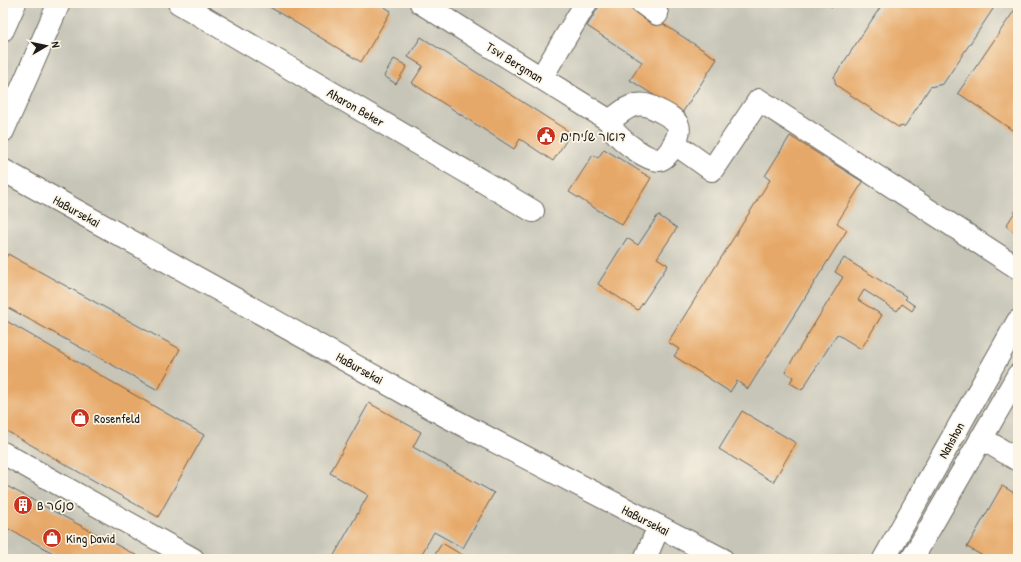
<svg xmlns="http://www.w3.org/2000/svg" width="1021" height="562" viewBox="0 0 1021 562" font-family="'Patrick Hand','Playpen Sans Hebrew',sans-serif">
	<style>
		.industrial { fill: #c6c5b8 }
		.building { fill: #e6a867 }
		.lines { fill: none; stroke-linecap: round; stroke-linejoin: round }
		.minor-casing { stroke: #68635a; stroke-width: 24 }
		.minor { stroke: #fff; stroke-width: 22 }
		.labels { text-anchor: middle; stroke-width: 3.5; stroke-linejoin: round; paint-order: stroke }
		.street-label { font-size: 13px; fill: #1c1c1c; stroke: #fcf5e5 }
		.poi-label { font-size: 13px; fill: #1c1c1c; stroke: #fcf5e5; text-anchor: start }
	</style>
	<rect width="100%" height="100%" fill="#fcf5e5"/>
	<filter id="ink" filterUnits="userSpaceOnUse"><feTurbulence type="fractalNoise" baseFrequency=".025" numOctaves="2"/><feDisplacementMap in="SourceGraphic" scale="8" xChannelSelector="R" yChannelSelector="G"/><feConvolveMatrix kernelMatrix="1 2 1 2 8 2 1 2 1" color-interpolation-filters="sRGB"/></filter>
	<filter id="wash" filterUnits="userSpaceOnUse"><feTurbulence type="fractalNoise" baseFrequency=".012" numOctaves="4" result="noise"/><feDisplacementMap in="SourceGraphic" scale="16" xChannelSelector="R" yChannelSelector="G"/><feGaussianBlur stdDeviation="0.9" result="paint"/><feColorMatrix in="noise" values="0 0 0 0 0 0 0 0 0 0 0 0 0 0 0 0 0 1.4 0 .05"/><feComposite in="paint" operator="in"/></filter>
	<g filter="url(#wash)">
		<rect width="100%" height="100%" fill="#f4e7cc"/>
		<path class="industrial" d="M 3,3 L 1018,3 L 1018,559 L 3,559 Z"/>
		<g id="blocks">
			<path class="building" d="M 263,3 L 378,3 L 391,11 L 361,62 Z
				M 601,3 L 631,3 L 717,59 L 682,113 L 630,80 L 642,62 L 587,26 Z
				M 826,3 L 835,3 L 832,7 Z
				M 883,3 L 997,3 L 943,84 L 930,87 L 905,126 L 898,127 L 836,85 L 834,77 Z
				M 1016,8 L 1018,9 L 1018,134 L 958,93 Z
				M 421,37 L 571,133 L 553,161 L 520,139 L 514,149 L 412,83 L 423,66 L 408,57 Z
				M 394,59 L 407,66 L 396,84 L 384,76 Z
				M 790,136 L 863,182 L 837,223 L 847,230 L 748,389 L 737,381 L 730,392 L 674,356 L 679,349 L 668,342 L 770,180 L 765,176 Z
				M 604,149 L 651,178 L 622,225 L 569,192 L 593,155 L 598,158 Z
				M 1018,207 L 1018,235 L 1006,226 Z
				M 658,215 L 677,228 L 657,258 L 668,265 L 638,310 L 598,284 L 627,238 L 638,245 Z
				M 8,254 L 180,349 L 158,390 L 3,305 L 3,263 Z
				M 844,258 L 907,297 L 905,299 L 915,306 L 912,311 L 902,304 L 897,311 L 864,290 L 858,300 L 882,315 L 861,349 L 837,334 L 802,390 L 790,383 L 793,377 L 785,372 L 843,277 L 835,272 Z
				M 3,319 L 204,435 L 158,517 L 3,429 Z
				M 369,403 L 421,432 L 413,447 L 494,493 L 463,548 L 434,532 L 419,559 L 332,559 L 368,495 L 330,473 Z
				M 742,411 L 796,443 L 773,482 L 719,449 Z
				M 3,484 L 143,559 L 64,559 L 3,526 Z
				M 1002,486 L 1018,495 L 1018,559 L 988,559 L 967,547 Z
				M 442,543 L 469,559 L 439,559 L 434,556 Z"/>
		</g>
	</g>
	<g filter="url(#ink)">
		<use href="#blocks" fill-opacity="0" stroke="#68635a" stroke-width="1"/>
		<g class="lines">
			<defs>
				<path id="minor" d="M 179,3 L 533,211
					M 421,3 L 610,121 C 611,125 613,129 615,132 C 622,141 648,161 659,160 C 668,159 682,134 678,125 C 674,117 663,113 656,109 C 637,98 624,109 610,121
					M 642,3 L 657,14
					M 3,30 L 15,3
					M 541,78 L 586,3
					M 3,131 L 59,3
					M 674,143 L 712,170 L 759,100 L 1018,268
					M 3,170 L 444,415 L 722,559
					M 981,438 L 1018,460
					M 3,453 L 193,559
					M 645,559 L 659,526
					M 884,559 L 1018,321
					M 912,559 L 1018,375"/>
			</defs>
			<use href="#minor" class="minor-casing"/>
			<use href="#minor" class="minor"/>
		</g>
	</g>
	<defs>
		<symbol id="civic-disc" viewBox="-11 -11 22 22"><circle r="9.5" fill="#c8321e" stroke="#fcf5e5"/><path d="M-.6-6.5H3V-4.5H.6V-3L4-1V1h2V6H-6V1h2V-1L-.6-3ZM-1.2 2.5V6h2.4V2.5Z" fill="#fff"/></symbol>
		<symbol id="shop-disc" viewBox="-11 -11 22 22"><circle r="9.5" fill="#c8321e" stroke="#fcf5e5"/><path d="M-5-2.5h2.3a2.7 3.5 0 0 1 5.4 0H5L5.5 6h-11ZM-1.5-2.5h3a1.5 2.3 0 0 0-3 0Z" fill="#fff"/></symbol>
		<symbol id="building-disc" viewBox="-11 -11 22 22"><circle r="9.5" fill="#c8321e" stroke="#fcf5e5"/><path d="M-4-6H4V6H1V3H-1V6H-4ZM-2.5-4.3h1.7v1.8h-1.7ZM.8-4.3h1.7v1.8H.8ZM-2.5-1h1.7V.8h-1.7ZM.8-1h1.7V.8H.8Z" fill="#fff"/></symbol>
	</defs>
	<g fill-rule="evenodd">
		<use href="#civic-disc" x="535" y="125" width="22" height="22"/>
		<use href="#shop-disc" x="69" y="407" width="22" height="22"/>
		<use href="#building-disc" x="12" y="494" width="22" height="22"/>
		<use href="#shop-disc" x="41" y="527" width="22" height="22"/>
	</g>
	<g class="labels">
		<g class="street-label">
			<text transform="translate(515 62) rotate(32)" y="5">Tsvi Bergman</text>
			<text transform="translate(356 107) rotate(30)" y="5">Aharon Beker</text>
			<text transform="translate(77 211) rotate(29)" y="5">HaBursekai</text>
			<text transform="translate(360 368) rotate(29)" y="5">HaBursekai</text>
			<text transform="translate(951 440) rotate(-61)" y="5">Nahshon</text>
			<text transform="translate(646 520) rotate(27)" y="5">HaBursekai</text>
		</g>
		<g class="poi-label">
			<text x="560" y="141">דואר שליחים</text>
			<text x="94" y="423">Rosenfeld</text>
			<text x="37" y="510">B סנטר</text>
			<text x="66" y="543">King David</text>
		</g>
	</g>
	<rect width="1021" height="562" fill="none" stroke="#fcf5e5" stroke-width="16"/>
	<g transform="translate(46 46) rotate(81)" stroke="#fcf5e5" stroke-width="3" paint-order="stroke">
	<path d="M0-3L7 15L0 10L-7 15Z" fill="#1c1c1c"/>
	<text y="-6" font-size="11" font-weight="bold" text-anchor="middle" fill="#1c1c1c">N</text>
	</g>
</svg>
